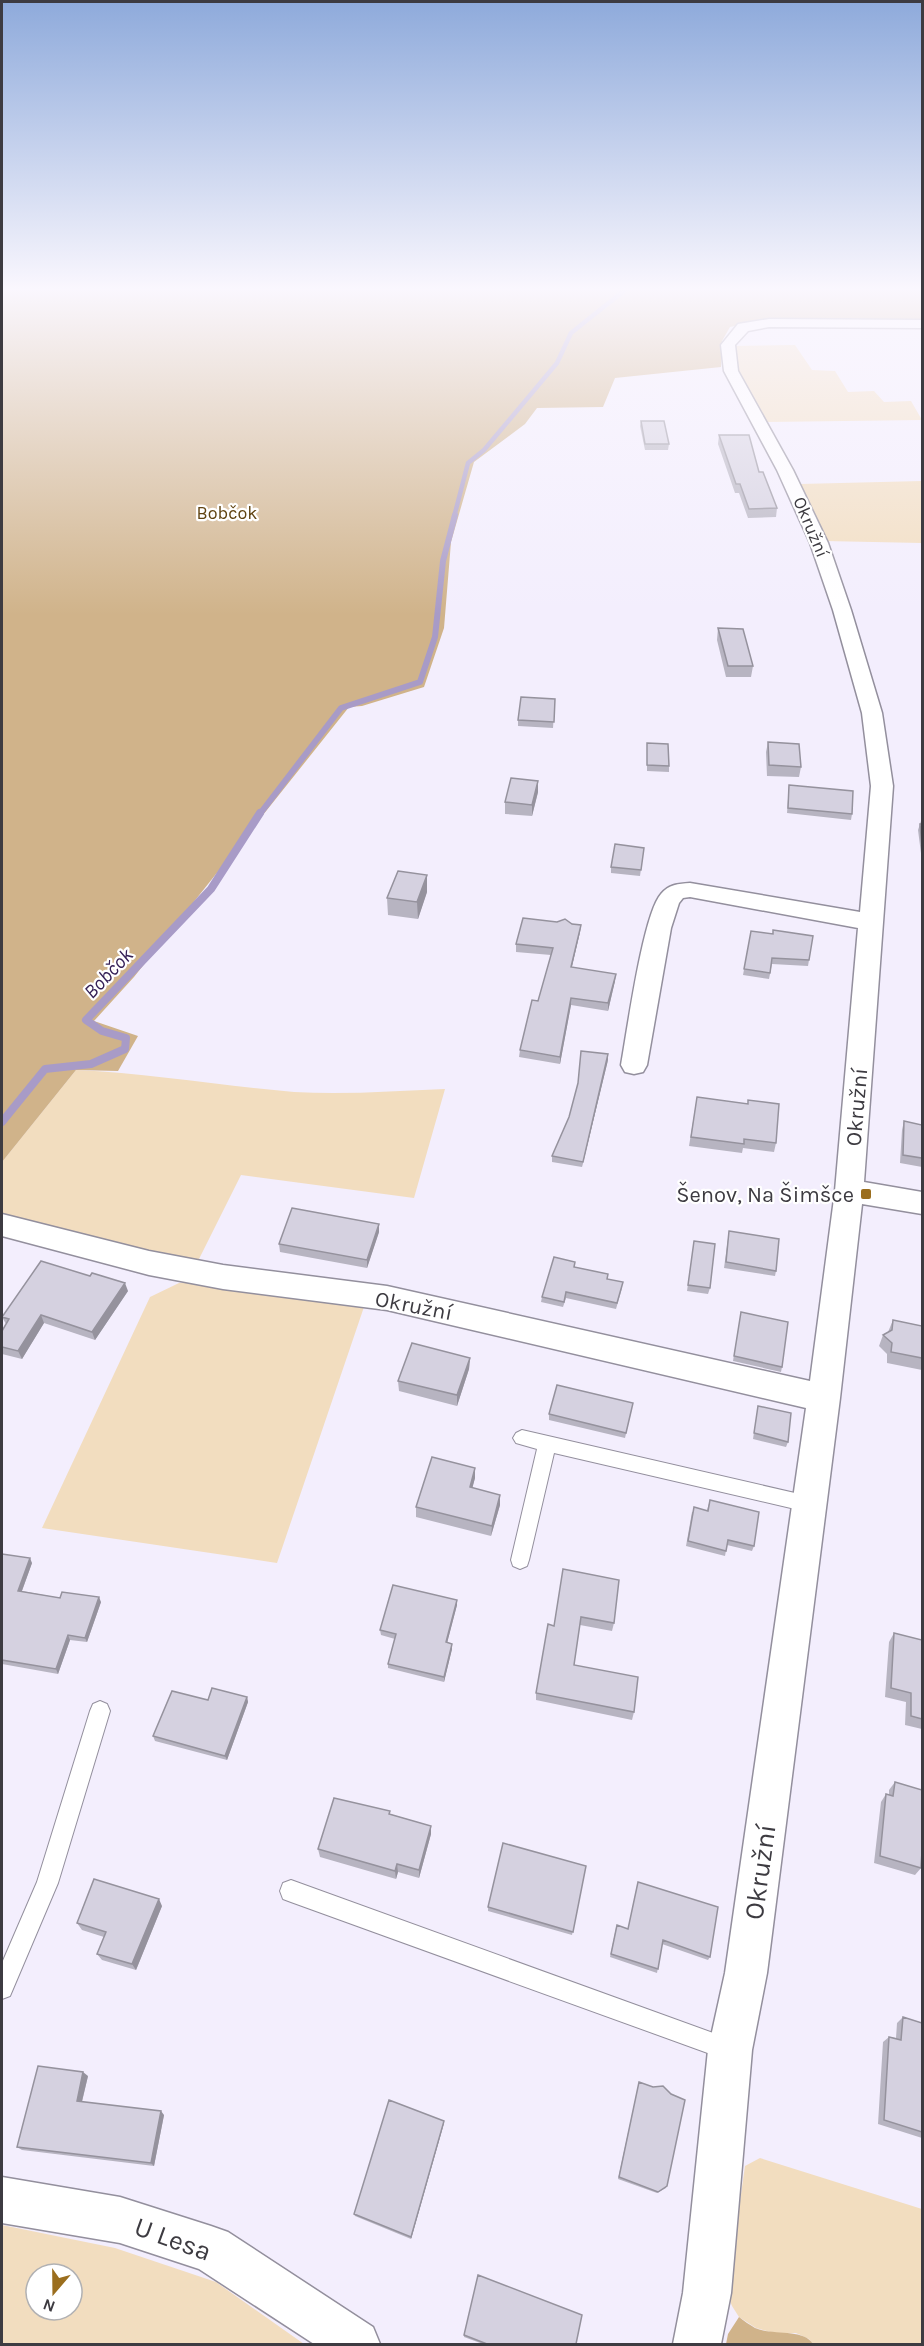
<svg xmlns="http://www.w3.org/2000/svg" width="924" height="2346" viewBox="0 0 924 2346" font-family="Karla,sans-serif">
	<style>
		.green { fill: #f2ddbf; fill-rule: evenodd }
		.forest { fill: #d0b38a }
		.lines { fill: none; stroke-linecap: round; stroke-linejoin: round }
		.stream-far2 { stroke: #a89bc7; stroke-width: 4.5 }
		.stream-far1 { stroke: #a89bc7; stroke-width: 6 }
		.stream { stroke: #a89bc7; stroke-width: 8 }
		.service-casing { stroke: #938f9d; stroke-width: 2 }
		.minor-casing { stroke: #938f9d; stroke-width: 3 }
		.service { fill: #fff; fill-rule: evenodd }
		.minor { fill: #fff; fill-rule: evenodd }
		.wall { fill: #b7b4c1 }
		.shaded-wall { fill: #95929d }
		.building { fill: #d5d1e0; stroke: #95929d; stroke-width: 1.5 }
		.poi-dot { fill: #9b6e1e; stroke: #fff; stroke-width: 2 }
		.labels { text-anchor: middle; stroke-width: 4.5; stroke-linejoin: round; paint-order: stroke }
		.far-park-label { font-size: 18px; fill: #604311; stroke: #fff }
		.far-street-label { font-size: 18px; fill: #3d3b41; stroke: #fff }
		.far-water-label { font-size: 20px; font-style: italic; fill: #352056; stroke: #fff }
		.street-label { font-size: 22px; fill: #3d3b41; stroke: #fff }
		.poi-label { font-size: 22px; fill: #3d3b41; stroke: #fff; text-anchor: end }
		.near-street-label { font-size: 27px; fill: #3d3b41; stroke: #fff }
	</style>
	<rect width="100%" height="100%" fill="#f3eefd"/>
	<path class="green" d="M 795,345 L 812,370 L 835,371 L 848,392 L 874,391 L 884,402 L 911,401 L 922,420 L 767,422 L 740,377 L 730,346 Z
		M 922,481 L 922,543 L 824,541 L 800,484 Z
		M 76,1070 C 149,1073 221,1086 294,1092 C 344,1095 395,1091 445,1089 L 414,1198 L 241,1175 L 196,1265 L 2,1214 L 2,1162 Z
		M 210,1280 L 365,1304 L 277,1563 L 42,1528 L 150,1297 L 179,1283 Z
		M 760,2158 L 922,2209 L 922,2344 L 813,2344 L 809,2339 L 796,2333 L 778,2334 L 756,2328 L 739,2317 L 732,2306 L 727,2293 L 745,2166 Z
		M 2,2225 L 115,2248 L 216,2282 L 304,2344 L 2,2344 ZM 36,2274 L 72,2274 L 72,2310 L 36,2310 Z"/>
	<path class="forest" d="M 2,286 L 922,286 L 922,322 L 851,318 L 758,321 L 730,327 L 722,341 L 721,367 L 615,378 L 603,407 L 537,408 L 525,424 L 474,462 L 451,542 L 444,628 L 424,687 L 362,706 L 349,707 L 134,977 L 94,1021 L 138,1036 L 118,1071 L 76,1070 L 2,1162 Z
		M 739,2317 C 744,2321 750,2325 755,2328 C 773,2336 803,2328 813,2344 L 726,2344 L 728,2334 Z"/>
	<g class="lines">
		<path class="stream-far2" d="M 454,517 L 468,463 L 484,450 L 557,363 L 571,333 L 630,286"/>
		<path class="stream-far1" d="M 259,815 L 341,708 L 420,682 L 435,637 L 443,561 L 455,515"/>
		<path class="stream" d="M 2,1122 L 45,1069 L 91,1064 L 125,1049 L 126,1038 L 102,1031 L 86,1020 L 211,889 L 260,813"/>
		<defs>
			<path id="service" d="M 522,1430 L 808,1496 L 814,1498 L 817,1504 L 814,1510 L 808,1512 L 554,1453 L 529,1560 L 527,1566 L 520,1569 L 513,1566 L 511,1560 L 537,1449 L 516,1443 L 513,1438 L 516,1433 Z
				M 100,1701 L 107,1704 L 110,1711 L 58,1883 L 10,1996 L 2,1999 L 2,1963 L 37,1882 L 90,1711 L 93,1704 Z
				M 291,1880 L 727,2038 L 735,2041 L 738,2049 L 735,2057 L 727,2060 L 291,1902 L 283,1899 L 280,1891 L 283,1883 Z"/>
			<path id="minor" d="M 769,319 L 922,320 L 922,328 L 769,327 L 748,331 L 735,345 L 738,371 L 793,470 L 828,543 L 851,610 L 882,713 L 893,786 L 864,1182 L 922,1192 L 922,1214 L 862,1204 L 840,1398 L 767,1973 L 752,2050 L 731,2293 L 721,2344 L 673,2344 L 683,2293 L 708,2050 L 725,1973 L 806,1408 L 387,1310 L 223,1289 L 149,1275 L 2,1236 L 2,1214 L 149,1251 L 223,1265 L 387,1286 L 810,1381 L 835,1191 L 858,928 L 690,897 L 683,898 L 679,903 L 671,928 L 647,1065 L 643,1072 L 634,1074 L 625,1072 L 621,1065 C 627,1032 643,914 661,894 C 669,884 678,884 690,883 L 860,912 L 871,786 L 862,713 L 833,610 L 810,543 L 777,470 L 724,371 L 721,345 L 738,324 Z
				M 2,2177 L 120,2197 L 211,2226 L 228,2232 L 373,2327 L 380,2344 L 314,2344 L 199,2269 L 120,2243 L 2,2223 Z"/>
		</defs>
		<use href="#service" class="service-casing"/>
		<use href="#minor" class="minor-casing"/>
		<use href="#service" class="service"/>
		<use href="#minor" class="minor"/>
	</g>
	<path class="wall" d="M 641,421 L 669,444 L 668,450 L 645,450 L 640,426 Z
		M 719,435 L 759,472 L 777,508 L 776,517 L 748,518 L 739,493 L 735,493 L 718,444 Z
		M 718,628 L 753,666 L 751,677 L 726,677 L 717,640 Z
		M 555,699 L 553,728 L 518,726 L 518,720 Z
		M 768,742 L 801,767 L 799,777 L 767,776 L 766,752 Z
		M 647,743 L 669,766 L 669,772 L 647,771 Z
		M 538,781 L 538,792 L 532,816 L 505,814 L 505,802 Z
		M 789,785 L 852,814 L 851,820 L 787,813 Z
		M 922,818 L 922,861 L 918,830 Z
		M 644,848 L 640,876 L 611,873 L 611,867 Z
		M 427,892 L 418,919 L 388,915 L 387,898 Z
		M 572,924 L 581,925 L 580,932 L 572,967 L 615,981 L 608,1011 L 571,1005 L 560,1064 L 519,1057 L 520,1050 L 538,1001 L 551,955 L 516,952 L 516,944 Z
		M 751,931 L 809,960 L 808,966 L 772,964 L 769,979 L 743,975 Z
		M 608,1060 L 582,1167 L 552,1162 L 552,1156 Z
		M 697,1097 L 748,1104 L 748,1100 L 776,1143 L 774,1152 L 743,1148 L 742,1153 L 689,1146 Z
		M 904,1121 L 922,1125 L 922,1167 L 900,1163 L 902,1130 Z
		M 729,1231 L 776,1271 L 775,1276 L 724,1268 Z
		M 379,1232 L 367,1268 L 280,1252 L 279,1244 Z
		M 694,1241 L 710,1288 L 708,1294 L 687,1291 Z
		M 575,1262 L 575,1267 L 608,1274 L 608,1279 L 622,1288 L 616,1309 L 566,1298 L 563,1307 L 541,1302 L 542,1297 Z
		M 128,1291 L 95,1340 L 44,1323 L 22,1359 L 2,1354 L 2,1331 L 6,1324 L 2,1317 Z
		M 741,1312 L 782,1367 L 781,1372 L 733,1361 Z
		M 893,1320 L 922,1326 L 922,1370 L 887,1363 L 887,1354 L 879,1346 L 883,1335 L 888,1332 Z
		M 470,1358 L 469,1369 L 457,1406 L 399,1391 L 398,1381 Z
		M 758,1406 L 788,1442 L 786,1447 L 753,1439 Z
		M 632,1408 L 625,1438 L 549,1420 L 549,1414 Z
		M 475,1468 L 475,1478 L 472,1488 L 500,1495 L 500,1505 L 491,1536 L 416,1517 L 416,1507 Z
		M 710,1500 L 754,1546 L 752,1551 L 727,1545 L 725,1556 L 686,1546 L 692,1512 L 707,1510 Z
		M 2,1554 L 32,1563 L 22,1591 L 60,1598 L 101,1602 L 87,1642 L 70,1640 L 58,1674 L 2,1664 Z
		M 563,1569 L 614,1623 L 612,1631 L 580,1625 L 574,1665 L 634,1712 L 632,1720 L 536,1700 L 536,1693 L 554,1626 Z
		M 457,1600 L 457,1605 L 447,1643 L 452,1644 L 452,1649 L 444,1682 L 388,1668 L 388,1664 L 395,1639 L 381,1635 L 380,1630 Z
		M 894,1633 L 922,1640 L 922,1729 L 905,1725 L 906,1702 L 885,1697 L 889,1642 Z
		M 247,1697 L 248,1702 L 227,1760 L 155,1741 L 153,1736 L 208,1700 Z
		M 895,1782 L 921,1868 L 915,1875 L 874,1863 L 881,1802 L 886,1794 L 889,1795 L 889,1790 Z
		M 390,1814 L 431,1826 L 431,1834 L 419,1878 L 398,1872 L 396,1879 L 320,1857 L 318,1849 Z
		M 586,1866 L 572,1935 L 488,1911 L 488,1907 Z
		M 637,1886 L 710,1957 L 708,1960 L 662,1944 L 657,1973 L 610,1957 L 616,1928 L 628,1929 Z
		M 162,1906 L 136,1970 L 102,1960 L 97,1954 L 104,1937 L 82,1930 L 77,1923 Z
		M 903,2017 L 922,2023 L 922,2138 L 878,2124 L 883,2042 L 889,2037 L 896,2038 L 897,2023 Z
		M 88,2076 L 82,2102 L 164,2115 L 154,2166 L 22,2150 L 17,2147 Z
		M 639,2082 L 671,2094 L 666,2188 L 657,2193 L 618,2179 Z
		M 444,2123 L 411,2239 L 355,2216 L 354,2214 Z
		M 464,2335 L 576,2344 L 483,2344 L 464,2337 Z"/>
	<path class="shaded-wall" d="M 538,781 L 538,792 L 532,816 L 532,805 Z
		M 427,875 L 427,892 L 418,919 L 417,902 Z
		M 581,925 L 580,932 L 570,974 L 571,967 Z
		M 616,974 L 615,981 L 608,1011 L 608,1003 Z
		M 571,998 L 571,1005 L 560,1064 L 560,1057 Z
		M 608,1054 L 608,1060 L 582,1167 L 583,1162 Z
		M 379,1224 L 379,1232 L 367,1268 L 367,1260 Z
		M 125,1283 L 128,1291 L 95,1340 L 92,1332 Z
		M 41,1315 L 44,1323 L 22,1359 L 18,1351 Z
		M 470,1358 L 469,1369 L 457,1406 L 457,1395 Z
		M 475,1468 L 475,1478 L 470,1497 L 470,1487 Z
		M 500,1495 L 500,1505 L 491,1536 L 492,1526 Z
		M 30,1558 L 32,1563 L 20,1596 L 18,1591 Z
		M 99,1597 L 101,1602 L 87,1642 L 85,1638 Z
		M 457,1600 L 457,1605 L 446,1647 L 446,1642 Z
		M 68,1635 L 70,1640 L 58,1674 L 56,1669 Z
		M 452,1644 L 452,1649 L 444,1682 L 444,1677 Z
		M 247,1697 L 248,1702 L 227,1760 L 225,1756 Z
		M 431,1826 L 431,1834 L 419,1878 L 419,1870 Z
		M 397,1864 L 398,1872 L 396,1879 L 395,1871 Z
		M 159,1899 L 162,1906 L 136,1970 L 132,1964 Z
		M 83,2072 L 88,2076 L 81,2105 L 77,2101 Z
		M 161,2111 L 164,2115 L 154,2166 L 151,2163 Z
		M 444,2121 L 444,2123 L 411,2239 L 411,2237 Z"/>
	<path class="building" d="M 641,421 L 664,421 L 669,444 L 645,444 Z
		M 719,435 L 749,435 L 759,472 L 763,472 L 777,508 L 749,509 L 740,484 L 736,484 Z
		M 718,628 L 743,629 L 753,666 L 728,666 Z
		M 521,697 L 555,699 L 554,722 L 518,720 Z
		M 768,742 L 799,744 L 801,767 L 769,765 Z
		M 647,743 L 668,744 L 669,766 L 647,765 Z
		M 511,778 L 538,781 L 532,805 L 505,802 Z
		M 789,785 L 853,791 L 852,814 L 788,808 Z
		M 922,818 L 922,847 L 920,824 L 922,824 Z
		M 615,844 L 644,848 L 641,870 L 611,867 Z
		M 398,871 L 427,875 L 417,902 L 387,898 Z
		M 523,918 L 557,922 L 565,919 L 572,924 L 581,925 L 571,967 L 616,974 L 608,1003 L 571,998 L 560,1057 L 520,1050 L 532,1000 L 538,1001 L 553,948 L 516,944 Z
		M 773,930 L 813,936 L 809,960 L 772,958 L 770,973 L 744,969 L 751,931 L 773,934 Z
		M 581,1051 L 608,1054 L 583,1162 L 552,1156 L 569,1117 L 578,1083 Z
		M 697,1097 L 748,1104 L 748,1100 L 779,1104 L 776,1143 L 744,1139 L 744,1144 L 691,1137 Z
		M 904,1121 L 922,1125 L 922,1158 L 903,1155 Z
		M 292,1208 L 379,1224 L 367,1260 L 279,1244 Z
		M 729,1231 L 779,1239 L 776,1271 L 726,1262 Z
		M 694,1241 L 715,1244 L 710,1288 L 688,1285 Z
		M 554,1257 L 575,1262 L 574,1267 L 608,1274 L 607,1279 L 623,1282 L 617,1303 L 566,1292 L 564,1302 L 542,1297 Z
		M 41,1261 L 90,1276 L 92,1273 L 125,1283 L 92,1332 L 41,1315 L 18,1351 L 2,1347 L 2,1331 L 9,1319 L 2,1317 Z
		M 741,1312 L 788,1322 L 782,1367 L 734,1356 Z
		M 893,1320 L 922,1326 L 922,1358 L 891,1352 L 892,1343 L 883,1335 L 892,1330 Z
		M 412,1343 L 470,1358 L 457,1395 L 398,1381 Z
		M 557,1385 L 633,1403 L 626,1433 L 549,1414 Z
		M 758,1406 L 791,1413 L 788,1442 L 754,1433 Z
		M 432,1457 L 475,1468 L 470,1487 L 500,1495 L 492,1526 L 416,1507 Z
		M 710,1500 L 759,1512 L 754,1546 L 728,1540 L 726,1551 L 688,1541 L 694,1507 L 708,1511 Z
		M 2,1554 L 30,1558 L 18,1591 L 60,1598 L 62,1592 L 99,1597 L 85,1638 L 68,1635 L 56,1669 L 2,1660 Z
		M 563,1569 L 619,1580 L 614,1623 L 581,1617 L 574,1665 L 638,1677 L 634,1712 L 536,1693 L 548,1624 L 554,1626 Z
		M 393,1585 L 457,1600 L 446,1642 L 452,1644 L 444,1677 L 388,1664 L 396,1634 L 380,1630 Z
		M 894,1633 L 922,1640 L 922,1719 L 911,1716 L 911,1693 L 891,1688 Z
		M 212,1688 L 247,1697 L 225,1756 L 153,1736 L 172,1691 L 208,1700 Z
		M 895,1782 L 922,1790 L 922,1851 L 921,1868 L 880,1856 L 886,1794 L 893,1796 Z
		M 334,1798 L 390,1811 L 389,1814 L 431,1826 L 419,1870 L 397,1864 L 395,1871 L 318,1849 Z
		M 503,1843 L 586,1866 L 573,1932 L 488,1907 Z
		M 94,1879 L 159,1899 L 132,1964 L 97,1954 L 106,1932 L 77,1923 Z
		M 638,1882 L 718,1907 L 710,1957 L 663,1940 L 658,1969 L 611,1954 L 617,1925 L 628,1929 Z
		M 903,2017 L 922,2023 L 922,2132 L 884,2120 L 889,2037 L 901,2040 Z
		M 38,2066 L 83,2072 L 77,2101 L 161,2111 L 151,2163 L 17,2147 Z
		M 639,2082 L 653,2087 L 663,2086 L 671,2094 L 685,2100 L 667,2186 L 658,2192 L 619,2177 Z
		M 389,2100 L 444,2121 L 411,2237 L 354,2214 Z
		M 478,2275 L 582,2315 L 576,2344 L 487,2344 L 464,2335 Z"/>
	<linearGradient id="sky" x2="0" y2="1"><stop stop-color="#8eaadb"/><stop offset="0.47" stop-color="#faf7fe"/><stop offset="1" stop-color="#faf7fe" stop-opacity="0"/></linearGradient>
	<rect width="924" height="615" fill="url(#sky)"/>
	<rect class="poi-dot" x="860" y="1188" width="12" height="12" rx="3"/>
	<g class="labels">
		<g class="far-park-label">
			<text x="227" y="519">Bobčok</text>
		</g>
		<g class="far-street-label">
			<text transform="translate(811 527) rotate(67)" y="6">Okružní</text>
		</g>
		<g class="far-water-label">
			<text transform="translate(108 973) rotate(-46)" y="7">Bobčok</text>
		</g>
		<g class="street-label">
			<text transform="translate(856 1107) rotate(-85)" y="8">Okružní</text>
			<text transform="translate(414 1305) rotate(11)" y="8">Okružní</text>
		</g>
		<g class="poi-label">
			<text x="854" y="1202">Šenov, Na Šimšce</text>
		</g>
		<g class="near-street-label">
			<text transform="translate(760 1872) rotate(-82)" y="9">Okružní</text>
			<text transform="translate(173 2239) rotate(20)" y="9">U Lesa</text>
		</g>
	</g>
	<rect width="924" height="2346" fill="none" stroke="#3d3b41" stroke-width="6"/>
	<g transform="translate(54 2292) rotate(200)"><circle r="28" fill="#ffffff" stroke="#b1b1b3" stroke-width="1.5"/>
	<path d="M0-4.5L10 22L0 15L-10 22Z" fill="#9b6e1e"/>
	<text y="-9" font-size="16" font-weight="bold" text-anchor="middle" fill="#3d3b41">N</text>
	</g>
</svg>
